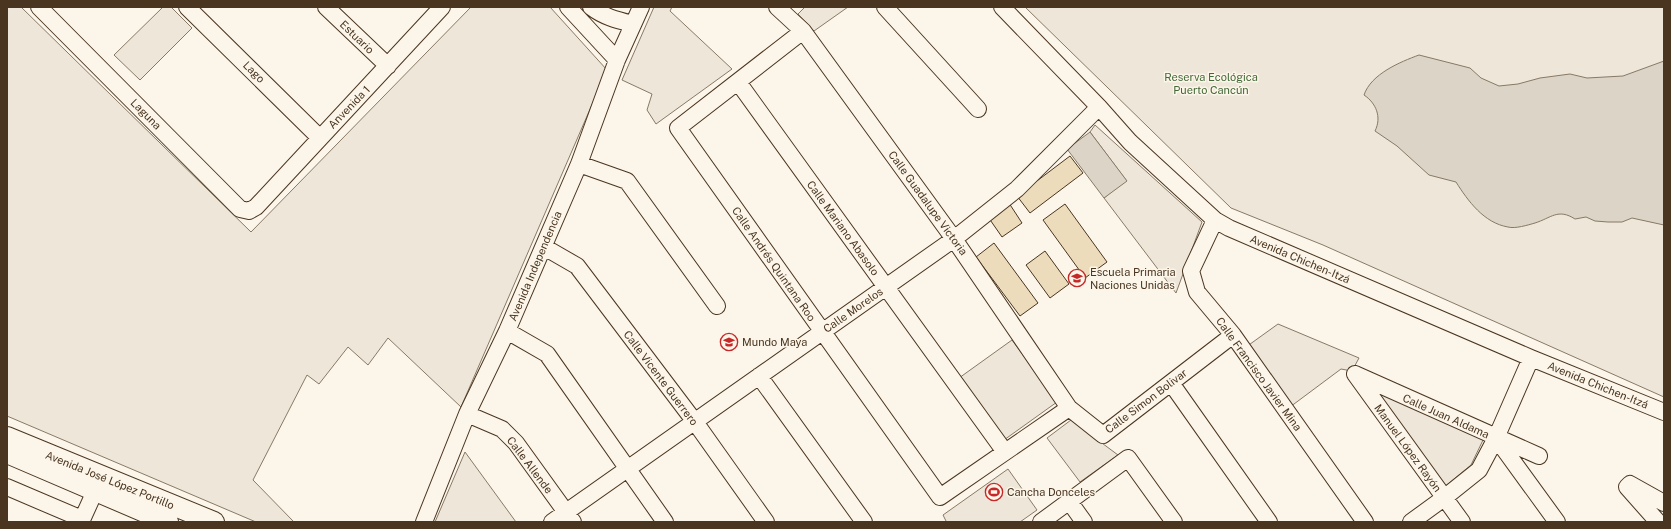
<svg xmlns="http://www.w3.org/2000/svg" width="1671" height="529" viewBox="0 0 1671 529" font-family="'Public Sans',sans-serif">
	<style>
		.green { fill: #ede6d9; stroke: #887966 }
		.water { fill: #dcd4c6; stroke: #887966 }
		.building { fill: #ecdcbc; stroke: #4a3520 }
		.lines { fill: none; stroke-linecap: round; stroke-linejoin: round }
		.minor-casing { stroke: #4a3520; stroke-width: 18 }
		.major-casing { stroke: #4a3520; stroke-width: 22 }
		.minor { stroke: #fbf6e9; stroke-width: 16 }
		.major { stroke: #fbf6e9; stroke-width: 20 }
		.labels { text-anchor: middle; stroke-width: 3; stroke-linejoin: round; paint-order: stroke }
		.street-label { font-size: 11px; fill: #4a3520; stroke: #fbf6e9 }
		.park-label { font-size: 11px; fill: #436837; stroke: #fbf6e9 }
		.poi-label { font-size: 11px; fill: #4a3520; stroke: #fbf6e9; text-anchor: start }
	</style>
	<rect width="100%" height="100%" fill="#fbf6e9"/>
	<path class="green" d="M 7,7 L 21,7 L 251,232 L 471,7 L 550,7 L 607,70 L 461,407 L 388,338 L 368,365 L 348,347 L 319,384 L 307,375 L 253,480 L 294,522 L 256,522 L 7,416 Z
		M 163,7 L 171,7 L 192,28 L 140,80 L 114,55 Z
		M 654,7 L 672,7 L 670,11 L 732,69 L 656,124 L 647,110 L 652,94 L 622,80 Z
		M 805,7 L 848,7 L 814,31 L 798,14 Z
		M 1025,7 L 1664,7 L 1664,397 L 1323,245 L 1231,208 Z
		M 1095,125 L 1202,222 L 1176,293 L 1104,198 L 1126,180 L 1090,132 Z
		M 1278,324 L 1359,358 L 1352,371 L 1341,369 L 1290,407 L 1246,347 Z
		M 1012,340 L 1057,402 L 1004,440 L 959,378 Z
		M 1361,380 L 1484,438 L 1471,465 L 1443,488 Z
		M 1071,420 L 1118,455 L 1080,482 L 1047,438 Z
		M 465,452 L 516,522 L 435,522 Z
		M 1008,469 L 1037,510 L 1020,522 L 945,522 L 946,521 L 943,515 Z"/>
	<path class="water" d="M 1419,55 L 1470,68 L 1481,78 L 1499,86 L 1518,84 L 1540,78 L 1570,74 L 1587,78 L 1623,76 L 1664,61 L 1664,225 L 1632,218 L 1622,222 L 1608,222 L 1595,221 L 1586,217 L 1575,219 C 1558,208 1551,218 1535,223 C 1528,225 1515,229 1508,227 C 1484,223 1468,201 1456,182 L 1429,175 L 1397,146 L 1375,131 C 1382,117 1376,103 1364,95 C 1371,74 1400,62 1419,55 Z
		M 1090,132 L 1127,181 L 1104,198 L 1067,149 Z"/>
	<path class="building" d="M 1070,156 L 1083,173 L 1030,213 L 1017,196 Z
		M 1007,200 L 1022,223 L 1002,237 L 986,214 Z
		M 1065,204 L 1107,262 L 1085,278 L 1043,220 Z
		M 994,243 L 1038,303 L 1020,316 L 976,257 Z
		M 1045,251 L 1069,284 L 1050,298 L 1026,265 Z"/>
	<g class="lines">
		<defs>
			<path id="minor" d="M 39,7 L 240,209 L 249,211 L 256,207 L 442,7
				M 187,7 L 320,138
				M 326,7 L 388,66
				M 568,7 L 617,60
				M 591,7 C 604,17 617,20 633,24
				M 777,7 L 803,31 L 954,239 L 1069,408 L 1103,435 L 1233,335
				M 885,7 L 978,109
				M 1002,7 L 1099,107 L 1130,142 L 1215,220 L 1229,228 L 1531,358 L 1664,412
				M 803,31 L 678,128 L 940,497 L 1069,408
				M 738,82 L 1005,452
				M 579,164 L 627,181 L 717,306
				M 1215,220 L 1191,271 L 1197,292 L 1233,335 L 1365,522
				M 544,247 L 577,266 L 695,422 L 766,522
				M 507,331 L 547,354 L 665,522
				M 1355,374 L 1539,456
				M 1355,374 L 1462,522
				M 759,376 L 864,522
				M 1171,383 L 1269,522
				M 467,414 L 502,429 L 516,443 L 573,522
				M 1496,438 L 1557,522
				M 7,487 L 82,519
				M 1069,501 L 1084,522
				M 81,522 L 100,480
				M 424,522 L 467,414 L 507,331 L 579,164 L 617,60 L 641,7
				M 552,522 L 954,239 L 1017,189 L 1099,107
				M 1041,522 L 1128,458 L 1174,522
				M 1411,522 L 1444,498 L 1479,470 L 1496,438 L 1531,358
				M 1658,522 L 1627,487 L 1630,484 L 1664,503"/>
			<path id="major" d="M 7,437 L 214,522
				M 7,453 L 168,522"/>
		</defs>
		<use href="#minor" class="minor-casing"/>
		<use href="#major" class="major-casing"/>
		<use href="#minor" class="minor"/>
		<use href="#major" class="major"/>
	</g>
	<defs>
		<symbol id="school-ring" viewBox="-11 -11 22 22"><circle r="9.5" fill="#fbf6e9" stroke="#c62828" stroke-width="1.5"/><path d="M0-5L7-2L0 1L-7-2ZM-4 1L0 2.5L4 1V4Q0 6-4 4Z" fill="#c62828"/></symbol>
		<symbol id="stadium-ring" viewBox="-11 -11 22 22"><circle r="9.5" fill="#fbf6e9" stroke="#c62828" stroke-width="1.5"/><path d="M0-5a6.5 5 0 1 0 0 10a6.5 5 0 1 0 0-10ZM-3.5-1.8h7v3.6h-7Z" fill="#c62828"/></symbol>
	</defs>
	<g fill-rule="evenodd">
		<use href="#school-ring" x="1067" y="268" width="20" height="20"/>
		<use href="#school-ring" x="719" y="332" width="20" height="20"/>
		<use href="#stadium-ring" x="984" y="482" width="20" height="20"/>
	</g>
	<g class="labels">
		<g class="street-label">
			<text transform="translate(357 37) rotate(44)" y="4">Estuario</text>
			<text transform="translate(254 72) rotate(45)" y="4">Lago</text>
			<text transform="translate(349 107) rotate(-46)" y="4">Anvenida 1</text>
			<text transform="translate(146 114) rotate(45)" y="4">Laguna</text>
			<text transform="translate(928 203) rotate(54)" y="4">Calle Guadalupe Victoria</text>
			<text transform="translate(843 228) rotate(54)" y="4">Calle Mariano Abasolo</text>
			<text transform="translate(1300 259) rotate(23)" y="4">Avenida Chichen-Itzá</text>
			<text transform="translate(774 264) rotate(55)" y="4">Calle Andrés Quintana Roo</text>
			<text transform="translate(535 266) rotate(-67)" y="4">Avenida Independencia</text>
			<text transform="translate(853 310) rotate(-35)" y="4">Calle Morelos</text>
			<text transform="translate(1259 374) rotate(54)" y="4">Calle Francisco Javier Mina</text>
			<text transform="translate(661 378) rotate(53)" y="4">Calle Vicente Guerrero</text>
			<text transform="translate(1598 385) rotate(22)" y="4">Avenida Chichen-Itzá</text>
			<text transform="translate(1146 401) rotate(-37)" y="4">Calle Simon Bolivar</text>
			<text transform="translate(1446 416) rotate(24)" y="4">Calle Juan Aldama</text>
			<text transform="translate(1408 448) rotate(54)" y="4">Manuel López Rayón</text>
			<text transform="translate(530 465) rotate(53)" y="4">Calle Allende</text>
			<text transform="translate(110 480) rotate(22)" y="4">Avenida José López Portillo</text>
		</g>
		<g class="park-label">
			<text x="1211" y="81">Reserva Ecológica<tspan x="1211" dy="13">Puerto Cancún</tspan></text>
		</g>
		<g class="poi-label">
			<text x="1090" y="276">Escuela Primaria<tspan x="1090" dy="13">Naciones Unidas</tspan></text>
			<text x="742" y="346">Mundo Maya</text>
			<text x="1007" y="496">Cancha Donceles</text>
		</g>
	</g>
	<rect width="1671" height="529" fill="none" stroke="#4a3520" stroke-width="16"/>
</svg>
